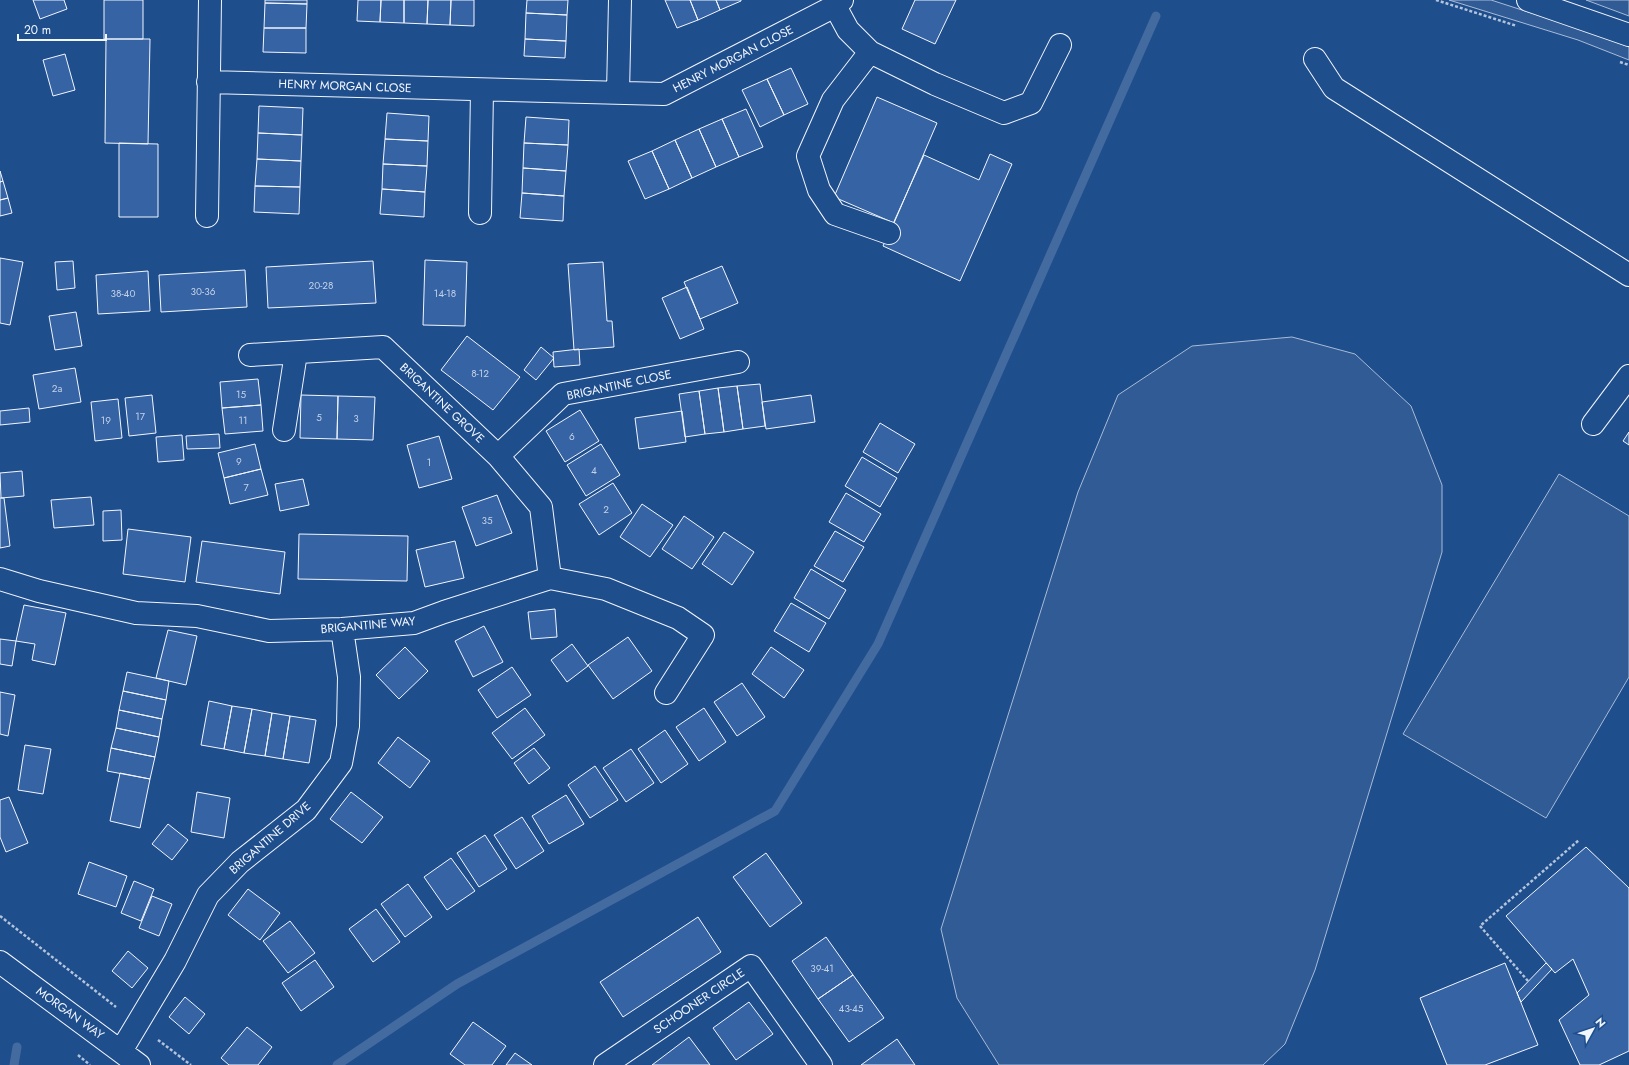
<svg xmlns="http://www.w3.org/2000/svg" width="1629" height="1065" viewBox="0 0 1629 1065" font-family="Jost,sans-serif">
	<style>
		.green { fill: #305b95; stroke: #a8bbd7 }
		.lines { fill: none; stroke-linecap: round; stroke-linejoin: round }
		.stream { stroke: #446ba0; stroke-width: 9 }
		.building { fill: #3563a3; stroke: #f2f6ff }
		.minor-casing { stroke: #f2f6ff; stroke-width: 24 }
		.path { stroke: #b3c4dc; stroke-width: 2.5; stroke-dasharray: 3 2; stroke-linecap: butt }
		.minor { stroke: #1f4e8c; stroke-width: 22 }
		.labels { text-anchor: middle; stroke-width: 3; stroke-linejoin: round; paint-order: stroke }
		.number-label { font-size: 10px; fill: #c3d1e8 }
		.street-label { font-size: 12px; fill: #f2f6ff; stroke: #1f4e8c }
	</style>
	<rect width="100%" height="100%" fill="#1f4e8c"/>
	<path class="green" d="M 1449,0 L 1491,0 L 1587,31 L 1629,47 L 1629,60 L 1578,40 Z
		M 1586,0 L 1629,0 L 1629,16 Z
		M 1292,337 L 1355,354 L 1411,406 L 1442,485 L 1442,552 L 1315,970 L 1285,1044 L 1263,1065 L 999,1065 L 957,998 L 941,929 L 1078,492 L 1118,395 L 1192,346 Z
		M 1559,474 L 1629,516 L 1629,677 L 1546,818 L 1403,734 Z"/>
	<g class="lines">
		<path class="stream" d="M 14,1065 L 17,1047
			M 337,1065 L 457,984 L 775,811 L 878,644 L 1156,16"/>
	</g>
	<path class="building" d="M 33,0 L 64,0 L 67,9 L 40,19 Z
		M 104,0 L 143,0 L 143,39 L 104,39 Z
		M 265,0 L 307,0 L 307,4 L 265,3 Z
		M 358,0 L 381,0 L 380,22 L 357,21 Z
		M 381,0 L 404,0 L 404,23 L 380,22 Z
		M 404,0 L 428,0 L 427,24 L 404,23 Z
		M 428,0 L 451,0 L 450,25 L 427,24 Z
		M 451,0 L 474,0 L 474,26 L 450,25 Z
		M 527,0 L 568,0 L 567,15 L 526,13 Z
		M 665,0 L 690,0 L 698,20 L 677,28 Z
		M 690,0 L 716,0 L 720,10 L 698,20 Z
		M 716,0 L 741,0 L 741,1 L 720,10 Z
		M 915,0 L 956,0 L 935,44 L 902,29 Z
		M 265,3 L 307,4 L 306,28 L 264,28 Z
		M 526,13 L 567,15 L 566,41 L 525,39 Z
		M 264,28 L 306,28 L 306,53 L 263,52 Z
		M 106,39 L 150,39 L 148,144 L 105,143 Z
		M 525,39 L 566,41 L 565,58 L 524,56 Z
		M 65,54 L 75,90 L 53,96 L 43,60 Z
		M 791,68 L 808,104 L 784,115 L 767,79 Z
		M 767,79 L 784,115 L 760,127 L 742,90 Z
		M 877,97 L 937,123 L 894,223 L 834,197 Z
		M 259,106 L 303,108 L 302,135 L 258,133 Z
		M 746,109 L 763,147 L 739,157 L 722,119 Z
		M 387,113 L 429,116 L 428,141 L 385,139 Z
		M 526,117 L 569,120 L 568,145 L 524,143 Z
		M 722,119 L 739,157 L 716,167 L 699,129 Z
		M 699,129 L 716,167 L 692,178 L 675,140 Z
		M 258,133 L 302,135 L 301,161 L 257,159 Z
		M 385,139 L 428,141 L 427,166 L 383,164 Z
		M 675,140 L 692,178 L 669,189 L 652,151 Z
		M 119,143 L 158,144 L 158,217 L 119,217 Z
		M 524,143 L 568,145 L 566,171 L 523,168 Z
		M 652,151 L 669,189 L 645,199 L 628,161 Z
		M 990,154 L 1012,164 L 960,281 L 883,246 L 924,155 L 979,180 Z
		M 257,159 L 301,161 L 300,187 L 255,186 Z
		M 383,164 L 427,166 L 425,192 L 382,189 Z
		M 523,168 L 566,171 L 564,196 L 522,193 Z
		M 0,171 L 3,181 L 0,182 Z
		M 3,181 L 8,198 L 0,200 L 0,182 Z
		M 255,186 L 300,187 L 299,214 L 254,212 Z
		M 382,189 L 425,192 L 424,217 L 380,214 Z
		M 522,193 L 564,196 L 563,221 L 520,218 Z
		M 8,198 L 12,213 L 0,216 L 0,200 Z
		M 0,258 L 23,262 L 10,325 L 0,323 Z
		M 425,260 L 467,262 L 465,326 L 423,325 Z
		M 73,261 L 75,288 L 57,290 L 55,262 Z
		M 373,261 L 376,303 L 268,308 L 266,267 Z
		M 603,262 L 607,321 L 612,321 L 614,347 L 574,350 L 568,264 Z
		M 722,266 L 738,303 L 700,319 L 684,282 Z
		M 245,270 L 247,307 L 161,312 L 159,275 Z
		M 148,271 L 150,311 L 98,314 L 96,275 Z
		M 687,287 L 704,329 L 680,339 L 662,298 Z
		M 76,312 L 82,346 L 55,350 L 49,316 Z
		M 467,336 L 520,377 L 493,410 L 441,370 Z
		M 541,347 L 554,358 L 536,380 L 524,370 Z
		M 579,349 L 580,365 L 554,367 L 553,352 Z
		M 75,368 L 81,402 L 39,409 L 33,375 Z
		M 258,379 L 261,405 L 222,408 L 220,382 Z
		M 760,384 L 765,426 L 743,429 L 737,386 Z
		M 737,386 L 743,429 L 724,432 L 718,388 Z
		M 718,388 L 724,432 L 705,434 L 699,391 Z
		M 699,391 L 705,434 L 685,437 L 679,394 Z
		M 152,395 L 156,433 L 129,436 L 125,398 Z
		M 301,395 L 338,396 L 337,439 L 300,438 Z
		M 811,395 L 815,422 L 766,429 L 762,402 Z
		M 338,396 L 375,397 L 373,440 L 337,439 Z
		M 118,399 L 122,438 L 95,441 L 91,402 Z
		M 261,405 L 263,431 L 225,434 L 222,408 Z
		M 29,408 L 30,422 L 0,425 L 0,411 Z
		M 580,410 L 599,441 L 565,462 L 546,431 Z
		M 682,411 L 686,442 L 639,449 L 635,418 Z
		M 880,423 L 915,444 L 898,473 L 863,452 Z
		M 1629,432 L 1629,445 L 1623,441 Z
		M 219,434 L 220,448 L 187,449 L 186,436 Z
		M 182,435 L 184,460 L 158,462 L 156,437 Z
		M 439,436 L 452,479 L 419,488 L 407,445 Z
		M 255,444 L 261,469 L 224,478 L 218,453 Z
		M 601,444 L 620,475 L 586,496 L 567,465 Z
		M 862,457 L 897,478 L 880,507 L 845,486 Z
		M 261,469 L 268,495 L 230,504 L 224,478 Z
		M 22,471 L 24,496 L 1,498 L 0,473 Z
		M 303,479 L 309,505 L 280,511 L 275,484 Z
		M 613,483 L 632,513 L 599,535 L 579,504 Z
		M 846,493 L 881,514 L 864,542 L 829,522 Z
		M 497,495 L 512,533 L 476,546 L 462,507 Z
		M 91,497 L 94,525 L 54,528 L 51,500 Z
		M 0,498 L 4,498 L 10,546 L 0,548 Z
		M 642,504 L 673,525 L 650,557 L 620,537 Z
		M 121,510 L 122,540 L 103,541 L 103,511 Z
		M 684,516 L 714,537 L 692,569 L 662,549 Z
		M 128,529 L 191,537 L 185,582 L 123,574 Z
		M 835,531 L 864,547 L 843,582 L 814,566 Z
		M 724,532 L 754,552 L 732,585 L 702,564 Z
		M 299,534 L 408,536 L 407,581 L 298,579 Z
		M 202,541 L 285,552 L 280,594 L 196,582 Z
		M 455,541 L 464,578 L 425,587 L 416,550 Z
		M 811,569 L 846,590 L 829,619 L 794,598 Z
		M 791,603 L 826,623 L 809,652 L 774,631 Z
		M 24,605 L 66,613 L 55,665 L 32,660 L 35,644 L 16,641 Z
		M 555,609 L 557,637 L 531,639 L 528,612 Z
		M 484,626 L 503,662 L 473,677 L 455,641 Z
		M 168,630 L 197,636 L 186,685 L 156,678 Z
		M 628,637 L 652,671 L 613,699 L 588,665 Z
		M 0,639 L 16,641 L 12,666 L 0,664 Z
		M 572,644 L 588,666 L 567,682 L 551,660 Z
		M 405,647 L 428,671 L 399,699 L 376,675 Z
		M 771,647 L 804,670 L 784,698 L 752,674 Z
		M 512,667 L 531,695 L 497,718 L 478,690 Z
		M 127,672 L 169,681 L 166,700 L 123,691 Z
		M 742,683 L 765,717 L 737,736 L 714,702 Z
		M 123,691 L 166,700 L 162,719 L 119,710 Z
		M 0,692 L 15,695 L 8,736 L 0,734 Z
		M 209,701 L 232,706 L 224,749 L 201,745 Z
		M 232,706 L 252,709 L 244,753 L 224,749 Z
		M 525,708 L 545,735 L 512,759 L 492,733 Z
		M 704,708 L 726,742 L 699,761 L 676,727 Z
		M 252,709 L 272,713 L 265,756 L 244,753 Z
		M 119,710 L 162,719 L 159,737 L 116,728 Z
		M 272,713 L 290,716 L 283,759 L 265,756 Z
		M 290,716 L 316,720 L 309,763 L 283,759 Z
		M 116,728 L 159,737 L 155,757 L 111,748 Z
		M 665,730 L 688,764 L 661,783 L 638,749 Z
		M 398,737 L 430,761 L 410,788 L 378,763 Z
		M 25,745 L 51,749 L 43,794 L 18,790 Z
		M 111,748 L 155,757 L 150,779 L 107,771 Z
		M 534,748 L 550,768 L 529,784 L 514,763 Z
		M 631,749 L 654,783 L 626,802 L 603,768 Z
		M 595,766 L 618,800 L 590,818 L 568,785 Z
		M 120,773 L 150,779 L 140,828 L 110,821 Z
		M 197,792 L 230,798 L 224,838 L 191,832 Z
		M 351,792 L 383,817 L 362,843 L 330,819 Z
		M 566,795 L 584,824 L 549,844 L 532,816 Z
		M 9,797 L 28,843 L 6,852 L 0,837 L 0,800 Z
		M 522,817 L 544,851 L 516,869 L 494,835 Z
		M 168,824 L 188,840 L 172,860 L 152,844 Z
		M 485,835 L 507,869 L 479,887 L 457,853 Z
		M 1586,847 L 1629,888 L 1629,1051 L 1599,1065 L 1580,1065 L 1559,1020 L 1589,995 L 1573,959 L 1555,973 L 1506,916 Z
		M 766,853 L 802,903 L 770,927 L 733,877 Z
		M 451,858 L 475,891 L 447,910 L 424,877 Z
		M 89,862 L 127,876 L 116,907 L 78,894 Z
		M 134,881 L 154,889 L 141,921 L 121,913 Z
		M 408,884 L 432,917 L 405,937 L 381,904 Z
		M 248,889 L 280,913 L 260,940 L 228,915 Z
		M 152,896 L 172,904 L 159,936 L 139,928 Z
		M 376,909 L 400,942 L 373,962 L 349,929 Z
		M 698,917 L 721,952 L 623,1017 L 600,982 Z
		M 290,921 L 315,953 L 288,973 L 263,941 Z
		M 826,937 L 853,975 L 818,999 L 792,961 Z
		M 128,951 L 148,968 L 132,988 L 112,971 Z
		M 315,960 L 334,987 L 301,1011 L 282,983 Z
		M 1505,963 L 1538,1045 L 1485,1065 L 1447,1065 L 1420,998 Z
		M 1546,963 L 1552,969 L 1521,1002 L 1517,993 Z
		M 853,975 L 884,1018 L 849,1042 L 818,999 Z
		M 185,997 L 205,1014 L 189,1034 L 169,1017 Z
		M 749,1002 L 773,1034 L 736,1060 L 713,1028 Z
		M 473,1022 L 506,1046 L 492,1065 L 465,1065 L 450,1054 Z
		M 247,1027 L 272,1047 L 258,1065 L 229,1065 L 221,1058 Z
		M 689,1037 L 710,1065 L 652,1065 Z
		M 897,1039 L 915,1065 L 861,1065 Z
		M 515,1053 L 532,1065 L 506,1065 Z"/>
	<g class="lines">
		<defs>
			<path id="minor" d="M 1528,0 L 1629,35
				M 835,6 L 848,30 L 870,52 L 935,84 L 1004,113 L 1031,103 L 1060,45
				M 870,52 L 833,100 L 808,156 L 819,190 L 835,214 L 889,233
				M 1315,59 L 1334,88 L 1629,275
				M 208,82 L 664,94 L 835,6 L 842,0
				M 618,93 L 620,0
				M 480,213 L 482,90
				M 207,216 L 210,0
				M 250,355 L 383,347 L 498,456 L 541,507 L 550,578
				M 1593,424 L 1629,376
				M 284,430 L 296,353
				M 498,456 L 563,394 L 738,362
				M 0,579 L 39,591 L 136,613 L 197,616 L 269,631 L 342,629 L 414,623 L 444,612 L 550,578 L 606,589 L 678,618 L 703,635 L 666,693
				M 0,962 L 139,1065
				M 121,1051 L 175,961 L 208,895 L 240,862 L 306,810 L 341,763 L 348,726 L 349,677 L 342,629
				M 605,1065 L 751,966 L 821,1065"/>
		</defs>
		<use href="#minor" class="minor-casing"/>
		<path class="path" d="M 1436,0 L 1517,26
			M 1620,62 L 1629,65
			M 0,916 L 116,1007
			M 1528,981 L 1480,926 L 1579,840
			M 158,1040 L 191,1065
			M 78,1055 L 90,1065"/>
		<use href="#minor" class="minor"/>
	</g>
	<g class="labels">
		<g class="number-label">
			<text x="321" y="289">20-28</text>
			<text x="203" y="295">30-36</text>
			<text x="123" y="297">38-40</text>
			<text x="445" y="297">14-18</text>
			<text x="480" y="377">8-12</text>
			<text x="57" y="392">2a</text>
			<text x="241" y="398">15</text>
			<text x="140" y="420">17</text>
			<text x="319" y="421">5</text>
			<text x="356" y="422">3</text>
			<text x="106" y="424">19</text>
			<text x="243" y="424">11</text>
			<text x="572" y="440">6</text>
			<text x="239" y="465">9</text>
			<text x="429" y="466">1</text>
			<text x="594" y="474">4</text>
			<text x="246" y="491">7</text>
			<text x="606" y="513">2</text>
			<text x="487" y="524">35</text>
			<text x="822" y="972">39-41</text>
			<text x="851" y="1012">43-45</text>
		</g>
		<g class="street-label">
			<text transform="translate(733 59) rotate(-27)" y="4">HENRY MORGAN CLOSE</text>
			<text transform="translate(345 86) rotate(2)" y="4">HENRY MORGAN CLOSE</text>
			<text transform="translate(619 385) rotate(-12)" y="4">BRIGANTINE CLOSE</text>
			<text transform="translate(442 403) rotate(43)" y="4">BRIGANTINE GROVE</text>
			<text transform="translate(368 625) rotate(-5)" y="4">BRIGANTINE WAY</text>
			<text transform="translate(270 838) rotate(-41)" y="4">BRIGANTINE DRIVE</text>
			<text transform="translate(699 1001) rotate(-34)" y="4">SCHOONER CIRCLE</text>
			<text transform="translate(70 1013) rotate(36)" y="4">MORGAN WAY</text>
		</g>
	</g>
	<g transform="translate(1593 1029) rotate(50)" stroke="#1f4e8c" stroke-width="3" paint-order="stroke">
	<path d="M0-3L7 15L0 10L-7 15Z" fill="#f2f6ff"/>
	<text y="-6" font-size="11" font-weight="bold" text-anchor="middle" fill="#f2f6ff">N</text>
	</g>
	<path d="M18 34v6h88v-6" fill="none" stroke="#f2f6ff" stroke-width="2"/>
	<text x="24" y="34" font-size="12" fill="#f2f6ff" stroke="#1f4e8c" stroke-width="3" paint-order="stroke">20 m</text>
</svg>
